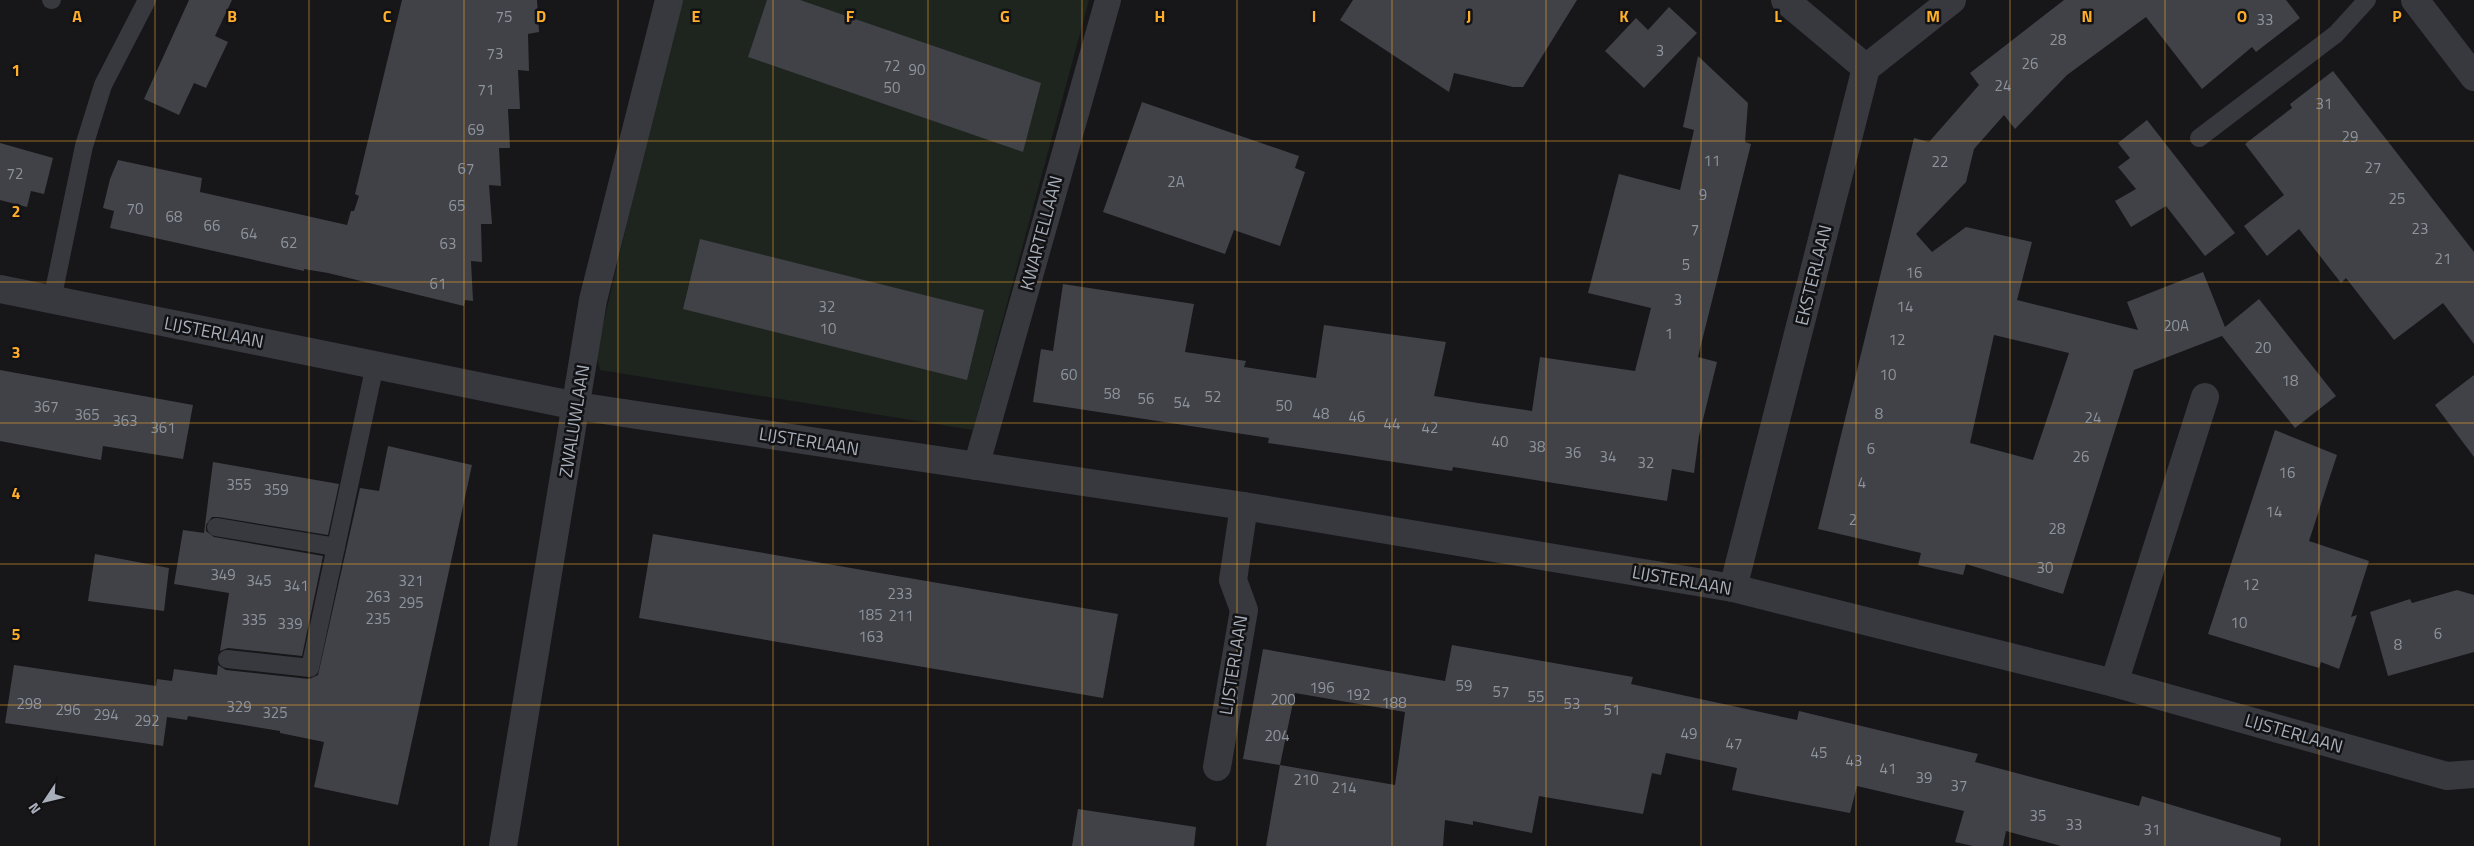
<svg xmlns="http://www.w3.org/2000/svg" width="2474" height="846" font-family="'Titillium Web',sans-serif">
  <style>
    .green { fill: #1d251e }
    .building { fill: #414247; fill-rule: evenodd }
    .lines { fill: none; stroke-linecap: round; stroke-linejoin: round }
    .service { stroke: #38393f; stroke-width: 18 }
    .pedestrian { stroke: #38393f; stroke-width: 26 }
    .minor { stroke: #38393f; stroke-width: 28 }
    .tertiary { stroke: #38393f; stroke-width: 28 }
    .grid { fill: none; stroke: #ffaf2a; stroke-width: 1; stroke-opacity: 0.55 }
    .labels { text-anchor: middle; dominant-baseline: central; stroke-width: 5; stroke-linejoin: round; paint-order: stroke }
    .number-label { font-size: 15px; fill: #8e949d }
    .street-label { font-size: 18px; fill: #a8afba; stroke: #121215 }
    .grid-label { font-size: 16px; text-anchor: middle; font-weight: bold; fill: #ffaf2a; stroke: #121215; stroke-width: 5; stroke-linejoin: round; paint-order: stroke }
  </style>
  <rect width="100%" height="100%" fill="#17171a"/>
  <path class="green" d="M680,0h409l-116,430 -373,-60 -4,-16z"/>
  <g class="building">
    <path d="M189,0h43l-17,36 13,6 -22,46 -12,-5 -15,32 -35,-16z"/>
    <path d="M402,0h135l2,32 -11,2 1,37 -11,-1 2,39h-12l2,39h-11l2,38 -12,-1 3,39h-11l1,38 -11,-1 2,40 -8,-1 -1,6 -136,-33 -24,-4v2l-194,-43 4,-17 -11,-3 7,-29 8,-19 84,18 -2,14 147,33 4,-14h3l5,-15 -4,-2z"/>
    <path d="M767,0h33l241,83 -18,69 -275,-95z"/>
    <path d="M1353,0h224l-54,87h-10l-59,-14 -5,19 -109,-72z"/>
    <path d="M2064,0h222l14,18 -44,34 -4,-5 -50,42 -56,-72 -79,58 -52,54 -11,-14 -30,34 -8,33 -50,52 16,18 34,-25 66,15 -15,58 121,30 -11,-28 76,-30 22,55 34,-28 77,97 -41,32 -73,-92 -88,34 -71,224 -97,-30 -3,11 -45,-10 3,-12 -103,-24 96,-391 15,4 50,-57 -9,-12zM1994,335l75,18 -36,107 -63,-17z"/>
    <path d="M1669,7l28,26 -53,55 -39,-37 31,-33 12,12z"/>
    <path d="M1698,56l50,47 -3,39 6,2 -53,213 19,5 -18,74 -5,37 -22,-4 -5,32 -214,-34 -1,4 -109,-17 -75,-11 1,-5 -236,-36 8,-53 12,2 10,-67 131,20 -9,48 61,9 -2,6 72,11 8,-53 122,17 -12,54 44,7 54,8 8,-54 95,14 16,-63 -63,-15 31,-119 61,16 14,-60 -11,-3z"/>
    <path d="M2333,71l141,181v92l-31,-41 -49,37 -48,-62 -5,5 -42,-54 -32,27 -23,-30 40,-31 -39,-51 47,-36 -2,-4z"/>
    <path d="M1142,102l157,54 -4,12 10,4 -25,74 -46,-16 -9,24 -122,-42z"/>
    <path d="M2147,120l88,113 -30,23 -39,-50 -35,21 -16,-26 21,-12 -18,-22 12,-9 -12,-15z"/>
    <path d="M0,143l53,15 -9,36 -13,-3 -4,16 -27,-7z"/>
    <path d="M700,239l284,71 -17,70 -284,-71z"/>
    <path d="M0,370l193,35 -10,54 -80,-13 -2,14 -101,-19z"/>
    <path d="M2474,375v82l-39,-52z"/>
    <path d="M2275,430l62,25 -28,86 60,20 -18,56 6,-2 -18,54 -18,-7 -2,6 -111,-34z"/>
    <path d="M388,446l84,19 -74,340 -84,-18 10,-45 -44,-9v-2l-92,-15 -1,4 -20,-3 -4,29 -158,-23 9,-58 142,21 1,-7 15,2 2,-12 43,6 1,-10 8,5 83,9 9,-4 42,-187 19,3z"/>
    <path d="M213,462l126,22 -11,51 -110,-18h-6l-6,8v6l8,6 109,19 -21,100 -74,-8 -8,3 9,-58 -55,-9 9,-54 21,3z"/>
    <path d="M653,534l465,80 -15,84 -464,-80z"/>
    <path d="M95,554l74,14 -5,43 -76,-10z"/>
    <path d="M2457,590l17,5v57l-86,24 -18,-64 40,-13 2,4z"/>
    <path d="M1452,645l181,32 -2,7 166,36 2,-9 179,43 -3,8 164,44 3,-10 139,42 -1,8h-219l-55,-15 -3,15h-30l-18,-4 9,-31 -107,-25 -7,27 -78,-15 -40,-8 5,-22 -71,-15 -5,22 -9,-2 -9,41 -104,-18 -7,37 -59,-12v4l-28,-5 -2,26h-177l14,-81 -37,-6 20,-110 182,32zM1295,693l110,19 -10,73 -115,-20z"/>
    <path d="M1078,809l118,18 -2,19h-122z"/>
  </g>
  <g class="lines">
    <g class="service">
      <path d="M51,0h1"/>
      <path d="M2199,138l137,-104 31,-34"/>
      <path d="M52,300l32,-154 19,-61 44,-85"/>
      <path d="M216,527l120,20"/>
      <path d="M227,659l83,9 65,-303"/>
    </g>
    <path class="pedestrian" d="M976,467l132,-467"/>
    <g class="minor">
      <path d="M1785,0l81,68"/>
      <path d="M0,289l577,117 667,100 489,82 381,95 333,93 27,-2"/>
      <path d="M1733,588l133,-520 86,-68"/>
      <path d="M2114,683l91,-286"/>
      <path d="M1217,767l27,-157 -11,-30 11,-74"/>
      <path d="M503,846l90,-546 76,-300"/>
    </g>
    <path class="tertiary" d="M2415,0l59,77"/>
  </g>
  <path class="grid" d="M155,0v846M309,0v846M464,0v846M618,0v846M773,0v846M928,0v846M1082,0v846M1237,0v846M1392,0v846M1546,0v846M1701,0v846M1856,0v846M2010,0v846M2165,0v846M2319,0v846M0,141h2474M0,282h2474M0,423h2474M0,564h2474M0,705h2474"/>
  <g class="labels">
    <g class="number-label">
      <text x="504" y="16">75</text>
      <text x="2265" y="19">33</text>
      <text x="2058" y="39">28</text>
      <text x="1660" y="50">3</text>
      <text x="495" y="53">73</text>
      <text x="2030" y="63">26</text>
      <text x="892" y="65">72</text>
      <text x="917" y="69">90</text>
      <text x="2003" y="85">24</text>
      <text x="892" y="87">50</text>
      <text x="486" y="89">71</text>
      <text x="2324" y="103">31</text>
      <text x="476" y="129">69</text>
      <text x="2350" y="136">29</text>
      <text x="1712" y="160">11</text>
      <text x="1940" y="161">22</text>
      <text x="2373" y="167">27</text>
      <text x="466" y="168">67</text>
      <text x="15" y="173">72</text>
      <text x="1176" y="181">2A</text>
      <text x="1703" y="194">9</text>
      <text x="2397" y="198">25</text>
      <text x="457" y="205">65</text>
      <text x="135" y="208">70</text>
      <text x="174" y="216">68</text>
      <text x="212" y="225">66</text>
      <text x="2420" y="228">23</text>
      <text x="1695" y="229">7</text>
      <text x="249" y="233">64</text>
      <text x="289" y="242">62</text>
      <text x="448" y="243">63</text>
      <text x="2443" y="258">21</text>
      <text x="1686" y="264">5</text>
      <text x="1914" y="272">16</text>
      <text x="438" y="283">61</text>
      <text x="1678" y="299">3</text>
      <text x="827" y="306">32</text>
      <text x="1905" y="306">14</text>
      <text x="2176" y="325">20A</text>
      <text x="828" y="328">10</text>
      <text x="1669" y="333">1</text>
      <text x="1897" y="339">12</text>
      <text x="2263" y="347">20</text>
      <text x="1069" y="374">60</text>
      <text x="1888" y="374">10</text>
      <text x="2290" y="380">18</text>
      <text x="1112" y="393">58</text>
      <text x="1213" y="396">52</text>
      <text x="1146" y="398">56</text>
      <text x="1182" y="402">54</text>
      <text x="1284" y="405">50</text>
      <text x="46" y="406">367</text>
      <text x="1321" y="413">48</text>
      <text x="1879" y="413">8</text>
      <text x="87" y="414">365</text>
      <text x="1357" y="416">46</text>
      <text x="2093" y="417">24</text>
      <text x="125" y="420">363</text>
      <text x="1392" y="423">44</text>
      <text x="163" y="427">361</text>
      <text x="1430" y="427">42</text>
      <text x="1500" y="441">40</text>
      <text x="1537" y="446">38</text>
      <text x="1871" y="448">6</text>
      <text x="1573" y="452">36</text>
      <text x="1608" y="456">34</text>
      <text x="2081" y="456">26</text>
      <text x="1646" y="462">32</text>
      <text x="2287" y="472">16</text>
      <text x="1862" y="482">4</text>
      <text x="239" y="484">355</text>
      <text x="276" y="489">359</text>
      <text x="2274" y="511">14</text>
      <text x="1853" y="519">2</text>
      <text x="2057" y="528">28</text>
      <text x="2045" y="567">30</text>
      <text x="223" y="574">349</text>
      <text x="259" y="580">345</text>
      <text x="411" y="580">321</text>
      <text x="2251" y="584">12</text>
      <text x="296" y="585">341</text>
      <text x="900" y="593">233</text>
      <text x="378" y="596">263</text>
      <text x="411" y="602">295</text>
      <text x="870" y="614">185</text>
      <text x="901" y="615">211</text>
      <text x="378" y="618">235</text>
      <text x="254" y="619">335</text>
      <text x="2239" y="622">10</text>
      <text x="290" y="623">339</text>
      <text x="2438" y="633">6</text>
      <text x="871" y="636">163</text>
      <text x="2398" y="644">8</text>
      <text x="1464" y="685">59</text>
      <text x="1322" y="687">196</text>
      <text x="1501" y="691">57</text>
      <text x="1358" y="694">192</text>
      <text x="1536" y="696">55</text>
      <text x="1283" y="699">200</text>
      <text x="1394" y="702">188</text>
      <text x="29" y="703">298</text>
      <text x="1572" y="703">53</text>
      <text x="239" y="706">329</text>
      <text x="68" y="709">296</text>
      <text x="1612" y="709">51</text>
      <text x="275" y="712">325</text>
      <text x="106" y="714">294</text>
      <text x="147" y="720">292</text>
      <text x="1689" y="733">49</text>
      <text x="1277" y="735">204</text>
      <text x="1734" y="743">47</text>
      <text x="1819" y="752">45</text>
      <text x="1854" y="760">43</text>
      <text x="1888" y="768">41</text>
      <text x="1924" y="777">39</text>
      <text x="1306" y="779">210</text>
      <text x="1959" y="785">37</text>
      <text x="1344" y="787">214</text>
      <text x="2038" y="815">35</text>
      <text x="2074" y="824">33</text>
      <text x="2152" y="829">31</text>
    </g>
    <g class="street-label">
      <text transform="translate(1041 233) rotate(-75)">KWARTELLAAN</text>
      <text transform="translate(1813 275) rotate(-76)">EKSTERLAAN</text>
      <text transform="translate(214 332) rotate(11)">LIJSTERLAAN</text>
      <text transform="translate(574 421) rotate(-81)">ZWALUWLAAN</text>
      <text transform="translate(809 441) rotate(9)">LIJSTERLAAN</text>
      <text transform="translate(1682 580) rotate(10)">LIJSTERLAAN</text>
      <text transform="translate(1233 665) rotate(-81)">LIJSTERLAAN</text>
      <text transform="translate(2294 733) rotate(16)">LIJSTERLAAN</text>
    </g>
  </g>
  <g class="grid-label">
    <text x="77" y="22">A</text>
    <text x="232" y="22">B</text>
    <text x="387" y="22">C</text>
    <text x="541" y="22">D</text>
    <text x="696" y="22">E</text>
    <text x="850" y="22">F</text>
    <text x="1005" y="22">G</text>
    <text x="1160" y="22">H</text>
    <text x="1314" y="22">I</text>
    <text x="1469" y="22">J</text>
    <text x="1624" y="22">K</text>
    <text x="1778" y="22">L</text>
    <text x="1933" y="22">M</text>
    <text x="2087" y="22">N</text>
    <text x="2242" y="22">O</text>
    <text x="2397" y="22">P</text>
    <text x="16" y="76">1</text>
    <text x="16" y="217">2</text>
    <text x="16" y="358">3</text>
    <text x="16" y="499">4</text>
    <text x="16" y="640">5</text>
  </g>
  <g transform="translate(45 801) rotate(235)" stroke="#121215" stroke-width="4" paint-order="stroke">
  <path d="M0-4L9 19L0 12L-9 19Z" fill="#a8afba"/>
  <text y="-8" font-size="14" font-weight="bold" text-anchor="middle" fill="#a8afba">N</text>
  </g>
</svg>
